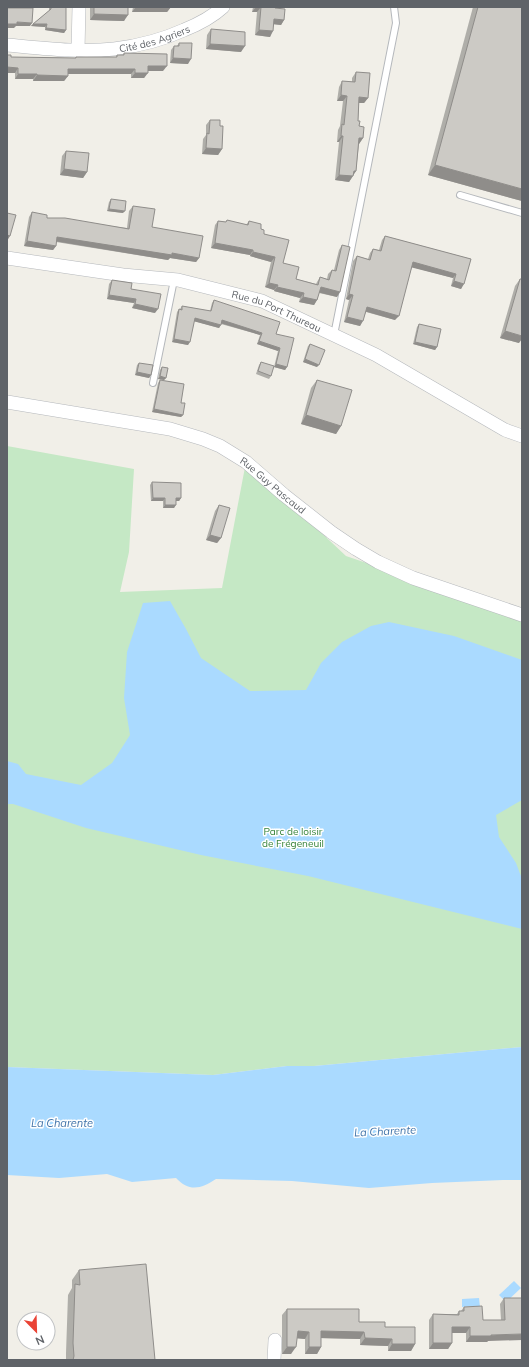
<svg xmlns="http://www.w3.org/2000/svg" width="529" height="1367" font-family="Mulish,sans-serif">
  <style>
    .green { fill: #c5e8c5 }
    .water { fill: #aadaff }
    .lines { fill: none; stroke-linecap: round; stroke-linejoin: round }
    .service-casing { stroke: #b5b8bc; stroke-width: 8 }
    .minor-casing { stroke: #b5b8bc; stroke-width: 14 }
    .service { stroke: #fff; stroke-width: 6 }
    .minor { stroke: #fff; stroke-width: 13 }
    .wall { fill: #afaea9 }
    .shaded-wall { fill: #8f8d8a }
    .building { fill: #cccac5; stroke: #8f8d8a }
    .labels { text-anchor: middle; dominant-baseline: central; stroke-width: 3; stroke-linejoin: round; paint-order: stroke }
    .street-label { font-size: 10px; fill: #5f6368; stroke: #fff }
    .park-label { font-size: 10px; fill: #348238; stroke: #fff }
    .water-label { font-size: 11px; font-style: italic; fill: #4174aa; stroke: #fff }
  </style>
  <rect width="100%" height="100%" fill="#f1efe8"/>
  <path class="green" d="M7,446l127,23 -5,83 -9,40 102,-4 24,-126 100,94 176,60v431l-208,19h-27l-74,9 -206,-8z"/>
  <g class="water">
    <path d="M170,601l16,28 15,29 49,33 56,-1 15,-27 21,-21 29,-16 18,-4 65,14 68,24v140l-26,15 3,22 17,26 6,16v50l-214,-53 -107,-21 -115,-27 -73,-24h-6v-43l11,3 8,10 55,11 31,-22 18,-28 -6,-37 3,-46 16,-49z"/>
    <path d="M522,1047v133h-19l-71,3 -63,5 -77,-7 -76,-2c-15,10 -27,13 -40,-1l-44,4 -25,-8 -48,4 -52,-3v-108l206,8 74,-9h27z"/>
    <path d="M514,1281l7,7 -15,14 -7,-7z"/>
    <path d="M479,1298l1,9 -4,1v-2l-14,1v-8z"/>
  </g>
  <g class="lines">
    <defs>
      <g id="service">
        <path d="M460,195l62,18"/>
        <path d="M334,335l27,-135 35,-177 -2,-16"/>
        <path d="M153,383l21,-103"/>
      </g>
      <g id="minor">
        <path id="s1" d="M7,45c34,3 73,8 107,4 24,-3 48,-9 70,-19 15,-6 27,-12 39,-23"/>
        <path d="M78,50l1,-43"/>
        <path id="s2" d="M7,258l116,17 55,5 84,21 114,54 129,75 17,6"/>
        <path id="s3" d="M7,402l163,27 33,10 17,7 26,16 38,33 47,37 25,17 22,13 35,16 109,37"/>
        <path d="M274,1360l1,-20"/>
      </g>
    </defs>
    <use href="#service" class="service-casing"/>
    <use href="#minor" class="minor-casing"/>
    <use href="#service" class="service"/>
    <use href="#minor" class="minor"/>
  </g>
  <g class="wall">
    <path d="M49,7h17v23l-2,3 -19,-3v-3l-14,-1 2,-2 16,-13z"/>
    <path d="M91,7h37l-4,14 -34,-1v-12z"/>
    <path d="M133,7h38l-4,5h-35z"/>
    <path d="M253,7h22v1l9,12 -3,5 -7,-1 -4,13 -15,-2 2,-23h-5z"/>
    <path d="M473,7h49v194l-94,-26z"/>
    <path d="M211,29l30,23 -35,-3 1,-14z"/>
    <path d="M179,43l9,21 -18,-1 1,-13 3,-4h3z"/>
    <path d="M124,53l39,18h-15l-4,7h-13v-4h-63v2l-4,5h-31v-2h-18v-6h-8v-18l4,2 64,1 1,-1h40l1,-2h6z"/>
    <path d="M356,72l12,26 -4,5h-5l-1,18 5,17 -4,6 -3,27 -3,4v1l-4,6 -14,-2 4,-38h-2l1,-12 2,-4 3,-25h-6l2,-14 3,-6 10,1v-4z"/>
    <path d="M210,120l10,6 2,23 -4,6 -16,-1 1,-15 3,-4v-10z"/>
    <path d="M66,151l21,21 -4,6 -23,-3 2,-19z"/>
    <path d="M111,199l12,14 -16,-2 2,-9z"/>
    <path d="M133,206l19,21 47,31 -3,4 -26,-4 -2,2 -112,-18v4l-3,4 -29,-4 5,-29 3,-5 15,6 80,10 2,-17z"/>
    <path d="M227,220l19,5 3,-4 12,8 22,34 13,16 20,5 1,-2 3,-5 7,2 1,-5 4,-4h2l5,-20 3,-5 -5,52 -18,-4 -2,7 -3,5 -15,-3 1,-4 -26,-7v-1l-9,-3 6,-25 -21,-6v-1l-39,-7 4,-23 3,-4 8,1z"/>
    <path d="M385,236l86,23 -10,30 -10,-3 2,-8 -41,-11 -17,53 -29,-8 -6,14 -16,-4 5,-22 -3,-1 7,-38 4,-5 11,3 2,-6 3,-4 6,1 3,-10z"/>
    <path d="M520,279l-1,64 -19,-5 15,-52z"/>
    <path d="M112,280l19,9 24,24 -23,-5 2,-5 -27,-4 2,-15z"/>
    <path d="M214,300l62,34 11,33 -2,3 -11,-3 4,-16 -21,-7 3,-9 -39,-11 -2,4 -25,-7 -6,24 -16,-3 5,-30 2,-3h1l2,-3 28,5 2,-8z"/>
    <path d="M419,324l18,23 -2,3 -22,-6 4,-17z"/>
    <path d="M310,344l7,23 -14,-5 5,-16z"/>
    <path d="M261,362l10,14 -2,3 -13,-5 3,-9z"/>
    <path d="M139,363l12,12 -2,3 -14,-3 2,-10z"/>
    <path d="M162,367l4,11 -2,2 -6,-1 2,-9z"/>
    <path d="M160,380l21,23 2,12 -2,2 -29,-5 6,-29z"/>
    <path d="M317,380l24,46 -5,8 -35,-10 10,-36z"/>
    <path d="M152,482l29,16 -2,3h-3l-2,7h-11v-7h-12l-1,-16z"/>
    <path d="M219,505l2,33 -4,5 -11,-3 9,-29z"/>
    <path d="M79,1270l76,90h-89v-7l2,-58 4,-7v-8z"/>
    <path d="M504,1298h18l-35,44h-21v-9h-14v10l-4,6h-19v-29l4,-6h24l2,-3h2l3,-4 19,13h18l-1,-16z"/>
    <path d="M287,1309l98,18 30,17 -4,7h-23v-5l-28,-1v-6l-39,-1v9l-4,7h-12v-15l-8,-1 -6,16h-9v-39z"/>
  </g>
  <g class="shaded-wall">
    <path d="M136,7h35l-4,5h-35z"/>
    <path d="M256,7h5l-4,5h-5z"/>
    <path d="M94,14l34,1 -4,6 -34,-1z"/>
    <path d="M274,19l10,1 -3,5 -10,-1z"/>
    <path d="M17,22l15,1 -2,3h-14l-2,2h-7v-4z"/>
    <path d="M33,24h14l-2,3 -14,-1z"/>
    <path d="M46,28l20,2 -2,3 -19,-3z"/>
    <path d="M259,30l14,1 -3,6 -15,-2z"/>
    <path d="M210,44l35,2 -4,6 -35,-3z"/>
    <path d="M173,58l18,1 -3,5 -18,-1z"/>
    <path d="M148,66h19l-4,5h-19z"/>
    <path d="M7,67l11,1 -3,5h-8z"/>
    <path d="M68,69h67l-4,5h-67z"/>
    <path d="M135,73h13l-4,5h-13z"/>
    <path d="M18,74h19l-4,5h-18z"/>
    <path d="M37,75l31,1 -4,5h-31z"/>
    <path d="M341,95l6,1 -4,5h-6z"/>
    <path d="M359,97l9,1 -4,5h-8z"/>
    <path d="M341,136h2l-4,6h-2z"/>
    <path d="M359,138h4l-4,6 -4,-1z"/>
    <path d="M206,148l16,1 -4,6 -16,-1z"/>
    <path d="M435,165l87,24v12l-94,-26z"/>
    <path d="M64,169l23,3 -4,6 -23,-3z"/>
    <path d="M354,171h2l-7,11 -14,-2 4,-5z"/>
    <path d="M109,209l16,2 -2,2 -16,-2z"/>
    <path d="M7,235l3,1 -3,5z"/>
    <path d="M57,237l115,16 27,5 -3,4 -26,-4 -2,2 -114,-19z"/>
    <path d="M27,241l29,5 -3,4 -29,-4z"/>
    <path d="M215,243l38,7 -3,5 -39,-7z"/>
    <path d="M253,252l22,5 -4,5 -21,-6z"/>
    <path d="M413,262l43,12 -3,4 -43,-11z"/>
    <path d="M454,281l10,3 -3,5 -10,-3z"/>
    <path d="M269,283l9,2 -4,5 -9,-3z"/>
    <path d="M277,287l27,6 -4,5 -26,-7z"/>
    <path d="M321,287l19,5 -3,5 -20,-5z"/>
    <path d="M349,294l4,1 -4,5 -3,-1z"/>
    <path d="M109,295l27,4 -2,4 -27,-4z"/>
    <path d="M303,297l14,3 -3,5 -15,-3z"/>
    <path d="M135,304l23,5 -3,4 -23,-5z"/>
    <path d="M367,307l32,9 -4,4 -31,-9z"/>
    <path d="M347,317l16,4 -3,5 -16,-4z"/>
    <path d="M195,318l26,7 -2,3 -26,-7z"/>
    <path d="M222,320l40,13 -2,2 -40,-12z"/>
    <path d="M505,331l17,5v3l-3,4 -19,-5z"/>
    <path d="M174,339l16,3 -2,3 -16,-3z"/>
    <path d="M259,341l21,7 -2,3 -21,-7z"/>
    <path d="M415,342l22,5 -2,3 -22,-6z"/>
    <path d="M305,359l14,6 -2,2 -14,-5z"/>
    <path d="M276,364l11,3 -2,3 -11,-3z"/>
    <path d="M137,372l14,3 -2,3 -14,-3z"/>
    <path d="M160,376l6,2 -2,2 -6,-1z"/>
    <path d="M154,409l29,6 -2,2 -29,-5z"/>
    <path d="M306,415l35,11 -5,8 -35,-10z"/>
    <path d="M153,498h12l-2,3h-12z"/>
    <path d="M176,498h5l-2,3h-5z"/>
    <path d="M165,505h11l-2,3h-11z"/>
    <path d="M210,535l11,3 -4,5 -11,-3z"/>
    <path d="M452,1327h18l-4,6h-18z"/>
    <path d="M298,1331l11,1 -4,7 -12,-1z"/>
    <path d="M321,1331l43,1 -4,7 -43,-1z"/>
    <path d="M522,1334v6l-34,1 -1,1h-21l4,-6z"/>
    <path d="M365,1338l27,1 -4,7 -28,-1z"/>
    <path d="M433,1343h19l-4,6h-19z"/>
    <path d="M392,1344h23l-4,7h-23z"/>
    <path d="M287,1347h9l-5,7h-9z"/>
    <path d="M309,1347h12l-4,7h-12z"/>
  </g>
  <g class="building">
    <path d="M51,7h15v23l-20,-2 1,-4h-14l18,-15z"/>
    <path d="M94,7h34v8l-34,-1z"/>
    <path d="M258,7h17v1l10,1 -1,11 -10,-1 -1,12 -14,-1 2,-23z"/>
    <path d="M478,7h44v182l-87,-24z"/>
    <path d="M7,8h26l-1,15 -15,-1v2h-10z"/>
    <path d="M211,29l34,3v14l-35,-2z"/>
    <path d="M179,43h13l-1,16 -18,-1 1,-12h5z"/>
    <path d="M124,53l43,1v12h-19v7h-13v-4h-67v7l-31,-1v-1h-19v-6l-11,-1v-12h4v2l65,1v-1h41v-2h7z"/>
    <path d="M356,72l14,1 -2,25 -9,-1 -1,24h2l-1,5 5,1 -1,11h-4l-3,33h-2l-1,5 -14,-1 4,-39h-2l1,-12 2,1 3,-29 -6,-1 1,-14 13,1z"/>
    <path d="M210,120h10v6h3l-1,23 -16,-1 1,-15 2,1z"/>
    <path d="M66,151l23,2 -2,19 -23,-3z"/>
    <path d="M111,199l15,2 -1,10 -16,-2z"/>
    <path d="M133,206l22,3 -3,18 51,9 -4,22 -27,-5v2l-115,-18 -1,9 -29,-5 5,-29 15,3v3h18l64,11z"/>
    <path d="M7,213l9,2 -6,21 -3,-1z"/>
    <path d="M227,220l21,5 1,-4 12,3v5l3,1v4l25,6 -6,23 16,4 -3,12 22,6 2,-8 9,3 3,-10 4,1 6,-26 8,2 -10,45 -19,-5 -4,13 -14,-3 1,-4 -27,-6 1,-2 -9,-2 6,-26 -22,-5v-2l-38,-7 3,-22 8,1z"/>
    <path d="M385,236l86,23 -7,25 -10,-3 2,-7 -43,-12 -14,54 -32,-9 -4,14 -16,-4 6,-22 -4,-1 8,-38 13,4 3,-11 8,2z"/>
    <path d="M520,279h2v57l-17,-5z"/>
    <path d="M112,280l20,3 -1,6 30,5 -3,15 -23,-5 1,-5 -27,-4z"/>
    <path d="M214,300l66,22 -4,12 18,4 -7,29 -11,-3 4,-16 -21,-7 3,-8 -40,-13 -1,5 -26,-7 -5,24 -16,-3 5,-30 3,1v-4l29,5z"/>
    <path d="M419,324l22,5 -4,18 -22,-5z"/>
    <path d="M310,344l15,6 -6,15 -14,-6z"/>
    <path d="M261,362l13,4 -3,10 -13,-5z"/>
    <path d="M139,363l14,2 -2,10 -14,-3z"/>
    <path d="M162,367l6,1 -2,10 -6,-2z"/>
    <path d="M160,380l24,4 -3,19h4l-2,12 -29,-6z"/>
    <path d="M317,380l35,10 -11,36 -35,-11z"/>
    <path d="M152,482l29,1v15h-5v7h-11v-7h-12z"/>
    <path d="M219,505l11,3 -9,30 -11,-3z"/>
    <path d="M146,1264l9,96h-82l1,-4 -1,-13 2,-59 5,1 -1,-15z"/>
    <path d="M504,1298h18v36l-31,1v1h-21v-9h-18v16h-19v-29l26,1v-4h5v-4l18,-1 1,14h22z"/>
    <path d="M287,1309h72v13h26v5h30v17h-23v-5l-27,-1 -1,-6 -43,-1v16h-12v-15l-11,-1 -2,16h-9z"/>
  </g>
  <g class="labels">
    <g class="street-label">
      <text stroke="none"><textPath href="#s1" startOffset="149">Cité des Agriers</textPath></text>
      <text stroke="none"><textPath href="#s2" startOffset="276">Rue du Port Thureau</textPath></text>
      <text stroke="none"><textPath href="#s3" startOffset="284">Rue Guy Pascaud</textPath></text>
    </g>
    <g class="park-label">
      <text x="293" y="831">Parc de loisir<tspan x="293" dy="12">de Frégeneuil</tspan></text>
    </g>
    <g class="water-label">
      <text x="62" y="1123">La Charente</text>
      <text transform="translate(385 1131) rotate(-3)">La Charente</text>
    </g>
  </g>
  <rect width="529" height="1367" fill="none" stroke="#5f6368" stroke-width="16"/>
  <g transform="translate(36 1331) rotate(157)"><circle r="19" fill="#ffffff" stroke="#bfc1c3"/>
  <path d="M0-3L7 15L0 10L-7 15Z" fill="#ea4335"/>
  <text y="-6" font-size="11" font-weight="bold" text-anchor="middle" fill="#5f6368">N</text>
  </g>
</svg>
